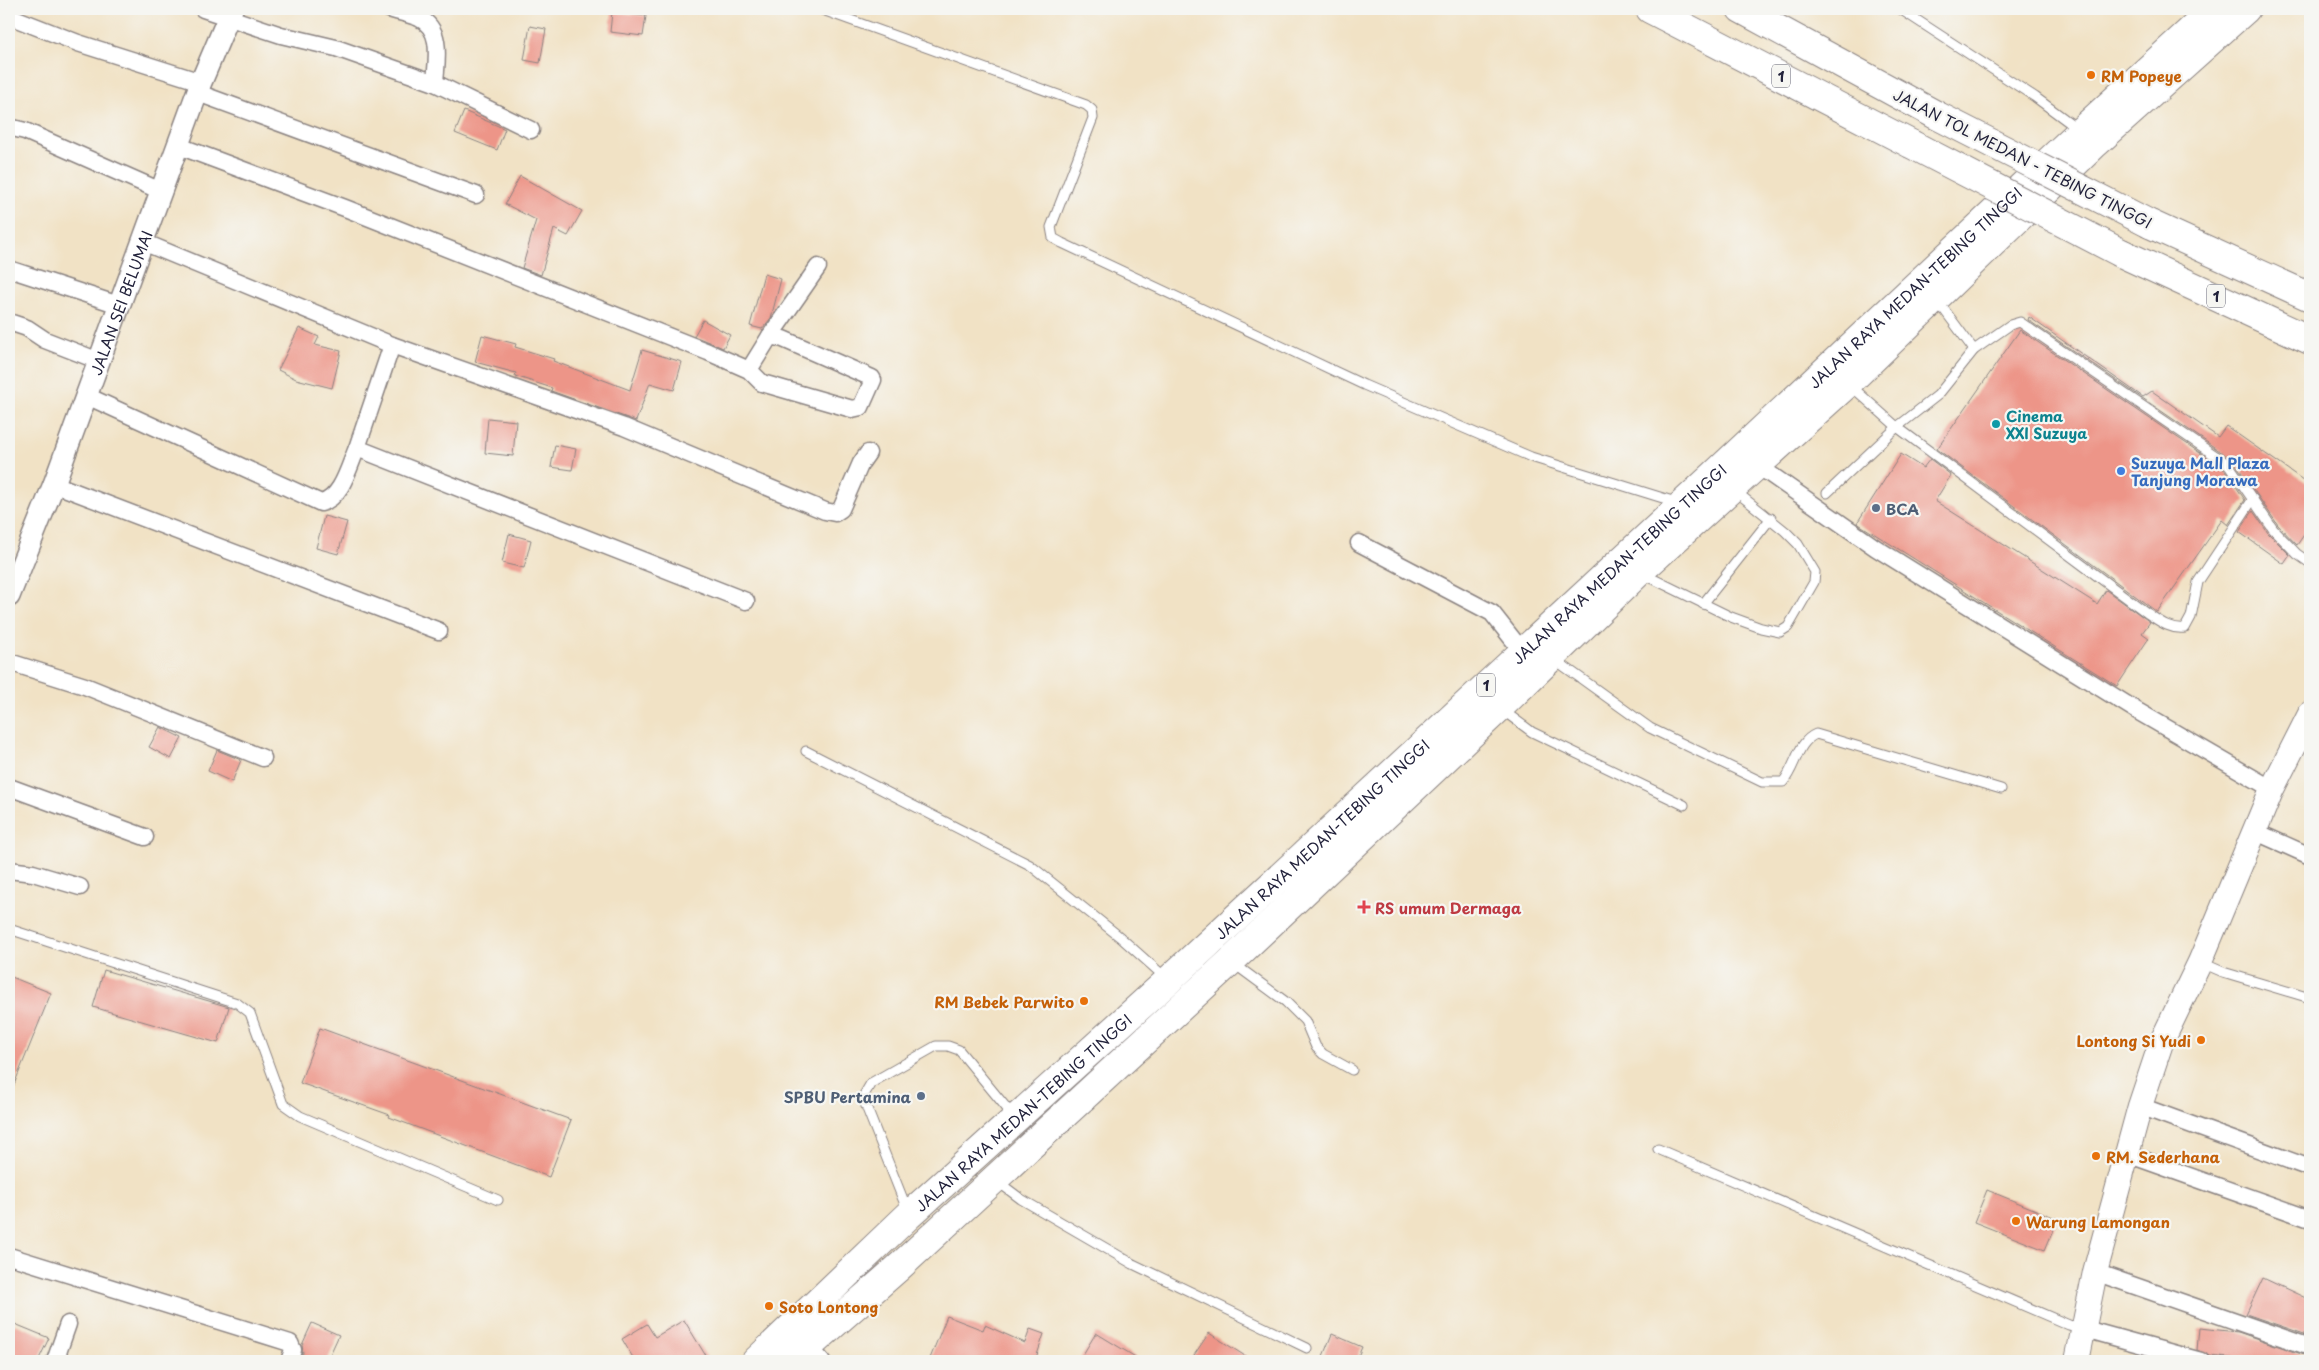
<svg xmlns="http://www.w3.org/2000/svg" width="2319" height="1370" font-family="'Playpen Sans',sans-serif">
  <style>
    .building { fill: #ed9588 }
    .lines { fill: none; stroke-linecap: round; stroke-linejoin: round }
    .service-casing { stroke: #8a8280; stroke-width: 11 }
    .minor-casing { stroke: #8a8280; stroke-width: 19 }
    .tertiary-casing { stroke: #8a8280; stroke-width: 24 }
    .secondary-casing { stroke: #8a8280; stroke-width: 26 }
    .trunk-casing { stroke: #8a8280; stroke-width: 30 }
    .motorway-casing { stroke: #8a8280; stroke-width: 30 }
    .service { stroke: #fff; stroke-width: 9 }
    .minor { stroke: #fff; stroke-width: 16 }
    .tertiary { stroke: #fff; stroke-width: 21 }
    .secondary { stroke: #fff; stroke-width: 24 }
    .trunk { stroke: #fff; stroke-width: 28 }
    .motorway { stroke: #fff; stroke-width: 28 }
    .motorway-bridge-casing { stroke: #8a8280; stroke-width: 30; stroke-linecap: butt }
    .motorway-bridge { stroke: #fff; stroke-width: 28 }
    .food-dot { fill: #e8710a; stroke: #f6f6f2; stroke-width: 2 }
    .culture-dot { fill: #0f9aa8; stroke: #f6f6f2; stroke-width: 2 }
    .shop-dot { fill: #3f7fe0; stroke: #f6f6f2; stroke-width: 2 }
    .service-dot { fill: #5c6f8a; stroke: #f6f6f2; stroke-width: 2 }
    .health-dot { fill: #e0444e; stroke: #f6f6f2; stroke-width: 2 }
    .labels { text-anchor: middle; dominant-baseline: central; stroke-width: 4.5; stroke-linejoin: round; paint-order: stroke }
    .shield { fill: #f6f6f2; stroke: #626272; stroke-width: 1 }
    .shield-label { font-size: 14px; font-weight: bold; fill: #22223b }
    .food-label { font-size: 15px; font-weight: bold; fill: #c56008; stroke: #f6f6f2; text-anchor: start }
    .street-label { font-size: 15px; fill: #22223b; stroke: #f6f6f2 }
    .culture-label { font-size: 15px; font-weight: bold; fill: #0d838f; stroke: #f6f6f2; text-anchor: start }
    .shop-label { font-size: 15px; font-weight: bold; fill: #366cbe; stroke: #f6f6f2; text-anchor: start }
    .service-label { font-size: 15px; font-weight: bold; fill: #4e5e75; stroke: #f6f6f2; text-anchor: start }
    .health-label { font-size: 15px; font-weight: bold; fill: #be3a42; stroke: #f6f6f2; text-anchor: start }
  </style>
  <rect width="100%" height="100%" fill="#f6f6f2"/>
  <filter id="ink" filterUnits="userSpaceOnUse"><feTurbulence type="fractalNoise" baseFrequency=".02" numOctaves="2"/><feDisplacementMap in="SourceGraphic" scale="10" xChannelSelector="R" yChannelSelector="G"/><feConvolveMatrix kernelMatrix="1 2 1 2 8 2 1 2 1" color-interpolation-filters="sRGB"/></filter>
  <filter id="wash" filterUnits="userSpaceOnUse"><feTurbulence type="fractalNoise" baseFrequency=".0096" numOctaves="4" result="noise"/><feDisplacementMap in="SourceGraphic" scale="20" xChannelSelector="R" yChannelSelector="G"/><feGaussianBlur stdDeviation="1.12" result="paint"/><feColorMatrix in="noise" values="0 0 0 0 0 0 0 0 0 0 0 0 0 0 0 0 0 1.4 0 .05"/><feComposite in="paint" operator="in"/></filter>
  <g filter="url(#wash)">
    <rect width="100%" height="100%" fill="#f1e2c5"/>
    <g id="blocks">
      <g class="building">
        <path d="M612,12l34,4 -3,20 -33,-4z"/>
        <path d="M530,26l16,3 -6,34 -16,-3z"/>
        <path d="M464,111l41,18 -8,21 -42,-17z"/>
        <path d="M520,176l62,35 -14,25 -14,-7 -13,46 -19,-7 14,-48 -31,-16z"/>
        <path d="M764,274l17,5 -10,39 -9,11 -12,-3z"/>
        <path d="M2029,317l114,80 9,-6 66,46 8,-11 84,59v41l-13,19 -19,-20 -45,-65 -205,-140z"/>
        <path d="M703,320l27,15 -7,13 -29,-12z"/>
        <path d="M299,328l20,9 -4,8 26,6 -9,37 -36,-9 -18,-9z"/>
        <path d="M2020,330l205,140 20,30 -17,25 -6,-5 -65,92 -220,-163z"/>
        <path d="M482,335l34,9 -1,3 39,12 -1,2 77,29 12,-40 40,12 -8,28 -24,-7 -14,38 -85,-30 1,-3 -37,-12 1,-3 -41,-11z"/>
        <path d="M488,418l28,3 -3,35 -28,-3z"/>
        <path d="M555,445l21,4 -4,21 -21,-3z"/>
        <path d="M1901,454l22,14 7,-9 21,16 -16,26 162,103 9,-14 44,32 -8,11 7,5 -32,48 -260,-163z"/>
        <path d="M2253,511l15,22 22,22 -6,9 -45,-32z"/>
        <path d="M324,516l23,6 -9,32 -22,-6z"/>
        <path d="M509,534l22,6 -7,28 -22,-5z"/>
        <path d="M160,727l22,11 -11,21 -22,-12z"/>
        <path d="M217,750l24,10 -9,22 -24,-11z"/>
        <path d="M104,970l125,37 -11,36 -125,-36z"/>
        <path d="M9,976l42,17 -42,104z"/>
        <path d="M320,1028l251,92 -22,57 -160,-60 1,-2 -90,-32z"/>
        <path d="M1987,1190l71,29 -13,31 -71,-28z"/>
        <path d="M2263,1278l47,22v36l-64,-22z"/>
        <path d="M947,1316l36,14 2,-5 40,18 5,-14 14,5 -9,27h-106z"/>
        <path d="M684,1320l25,41h-74l-13,-22 25,-15 8,13z"/>
        <path d="M312,1323l27,12 -12,26h-27l3,-8 -1,-8z"/>
        <path d="M15,1324l34,14 -11,23h-29v-24z"/>
        <path d="M2199,1328l39,4 72,25v4h-72l1,-2 -30,-3 -12,-6z"/>
        <path d="M1096,1333l46,28h-63z"/>
        <path d="M1209,1333l44,28h-63z"/>
        <path d="M1332,1334l30,13 -6,14h-35z"/>
      </g>
    </g>
  </g>
  <g filter="url(#ink)">
    <use href="#blocks" fill-opacity="0" stroke="#8a8280" stroke-width="1"/>
    <g class="lines">
      <defs>
        <g id="service">
          <path d="M820,9l266,96 6,5 1,8 -42,109 2,11 9,5 302,142 167,72 148,46"/>
          <path d="M1900,9l135,88 43,32"/>
          <path d="M1937,300l37,50"/>
          <path d="M1850,385l47,42 250,186c12,8 23,17 38,15l6,-11 7,-35 55,-83"/>
          <path d="M1827,493l70,-66 41,-32 36,-45 36,-25 10,-3 209,143 44,64 24,25 13,9"/>
          <path d="M1641,573l90,44 30,11 19,4 8,-5 26,-45 1,-10 -17,-28 -13,-13 -51,-41"/>
          <path d="M1703,604l68,-86"/>
          <path d="M1554,659l96,69 112,54h21c13,-15 14,-40 33,-48l185,55"/>
          <path d="M1501,709l31,23 152,73"/>
          <path d="M806,751l224,114 90,72 47,42"/>
          <path d="M9,929l228,74 13,10 33,91 17,12 198,84"/>
          <path d="M2200,962l23,10 87,26"/>
          <path d="M1233,963l53,39 19,19 11,26 7,7 29,16"/>
          <path d="M1658,1149l411,176 13,4"/>
          <path d="M997,1181l24,18 112,65 174,84"/>
          <path d="M908,1212l-44,-111v-6l7,-12 65,-37h12l11,4 55,67"/>
        </g>
        <g id="minor">
          <path d="M203,9l78,26 55,13 99,35 96,47"/>
          <path d="M389,9c9,3 21,5 30,9 25,12 17,44 16,65"/>
          <path d="M9,16l69,27 123,39"/>
          <path d="M198,93l278,102"/>
          <path d="M9,127l16,4 138,61"/>
          <path d="M179,146l166,62 363,144 41,18 21,-34 13,3 89,39 1,2 -12,27 -9,2 -90,-26 -13,-13"/>
          <path d="M143,242l249,103 232,82 201,84 10,2 6,-4 20,-46 7,-10"/>
          <path d="M9,269l110,36"/>
          <path d="M9,322l18,6 18,12 54,21"/>
          <path d="M770,336l48,-69"/>
          <path d="M392,345l-35,103 389,153"/>
          <path d="M87,396l234,107c21,-5 28,-37 36,-55"/>
          <path d="M1757,465l119,83 263,164 133,77"/>
          <path d="M54,484l385,147"/>
          <path d="M1359,543l133,70 30,38"/>
          <path d="M9,662l76,24 178,72"/>
          <path d="M9,787l136,50"/>
          <path d="M2254,831l56,25"/>
          <path d="M9,870l24,3 47,14"/>
          <path d="M2140,1106l170,62"/>
          <path d="M2127,1154l183,65"/>
          <path d="M9,1256l281,87 3,7 -4,11"/>
          <path d="M2095,1272l215,75"/>
          <path d="M2085,1329l116,32"/>
          <path d="M809,1346l13,15"/>
          <path d="M55,1361l13,-37"/>
        </g>
        <g id="tertiary">
          <path id="s1" d="M9,596l45,-112 147,-402 31,-73"/>
        </g>
        <path id="secondary" d="M2077,1361l18,-89 45,-166 21,-63 39,-81 72,-173 38,-75"/>
        <g id="trunk">
          <path id="s2" d="M756,1361l153,-146 260,-235 546,-506 366,-343 133,-122"/>
          <path d="M792,1361l106,-93 333,-307 269,-254 139,-135 209,-189 247,-239 151,-135"/>
        </g>
        <g id="motorway">
          <path d="M1650,9l261,135"/>
          <path d="M1741,9l195,106"/>
          <path d="M2150,224l160,73"/>
          <path d="M2121,253l189,87"/>
        </g>
      </defs>
      <use href="#service" class="service-casing"/>
      <use href="#minor" class="minor-casing"/>
      <use href="#tertiary" class="tertiary-casing"/>
      <use href="#secondary" class="secondary-casing"/>
      <use href="#trunk" class="trunk-casing"/>
      <use href="#motorway" class="motorway-casing"/>
      <use href="#service" class="service"/>
      <use href="#minor" class="minor"/>
      <use href="#tertiary" class="tertiary"/>
      <use href="#secondary" class="secondary"/>
      <use href="#trunk" class="trunk"/>
      <use href="#motorway" class="motorway"/>
      <defs>
        <g id="motorway-bridge">
          <path d="M1936,115l214,109"/>
          <path d="M1911,144l210,109"/>
        </g>
      </defs>
      <use href="#motorway-bridge" class="motorway-bridge-casing"/>
      <use href="#motorway-bridge" class="motorway-bridge"/>
    </g>
  </g>
  <g class="food-dot">
    <circle cx="2091" cy="75" r="5"/>
    <circle cx="1084" cy="1001" r="5"/>
    <circle cx="2201" cy="1040" r="5"/>
    <circle cx="2096" cy="1156" r="5"/>
    <circle cx="2016" cy="1221" r="5"/>
    <circle cx="769" cy="1306" r="5"/>
  </g>
  <circle class="culture-dot" cx="1996" cy="424" r="5"/>
  <circle class="shop-dot" cx="2121" cy="471" r="5"/>
  <g class="service-dot">
    <circle cx="1876" cy="508" r="5"/>
    <circle cx="921" cy="1096" r="5"/>
  </g>
  <path class="health-dot" d="M1361.5 899.5h5v5h5v5h-5v5h-5v-5h-5v-5h5z"/>
  <g class="labels">
    <g class="shield">
      <rect x="1772" y="64.5" width="18" height="23" rx="4"/>
      <rect x="2207" y="284.5" width="18" height="23" rx="4"/>
      <rect x="1477" y="673.5" width="18" height="23" rx="4"/>
    </g>
    <g class="shield-label">
      <text x="1781" y="76">1</text>
      <text x="2216" y="296">1</text>
      <text x="1486" y="685">1</text>
    </g>
    <g class="food-label">
      <text x="2101" y="75">RM Popeye</text>
      <text x="1074" y="1001" text-anchor="end">RM Bebek Parwito</text>
      <text x="2191" y="1040" text-anchor="end">Lontong Si Yudi</text>
      <text x="2106" y="1156">RM. Sederhana</text>
      <text x="2026" y="1221">Warung Lamongan</text>
      <text x="779" y="1306">Soto Lontong</text>
    </g>
    <g class="street-label">
      <text transform="translate(2023 158) rotate(27)">JALAN TOL MEDAN - TEBING TINGGI</text>
      <text stroke="none"><textPath href="#s2" startOffset="1580">JALAN RAYA MEDAN-TEBING TINGGI</textPath></text>
      <text stroke="none"><textPath href="#s1" startOffset="314">JALAN SEI BELUMAI</textPath></text>
      <text stroke="none"><textPath href="#s2" startOffset="1175">JALAN RAYA MEDAN-TEBING TINGGI</textPath></text>
      <text stroke="none"><textPath href="#s2" startOffset="770">JALAN RAYA MEDAN-TEBING TINGGI</textPath></text>
      <text stroke="none"><textPath href="#s2" startOffset="365">JALAN RAYA MEDAN-TEBING TINGGI</textPath></text>
    </g>
    <g class="culture-label">
      <text x="2006" y="415">Cinema<tspan x="2006" dy="17">XXI Suzuya</tspan></text>
    </g>
    <g class="shop-label">
      <text x="2131" y="462">Suzuya Mall Plaza<tspan x="2131" dy="17">Tanjung Morawa</tspan></text>
    </g>
    <g class="service-label">
      <text x="1886" y="508">BCA</text>
      <text x="911" y="1096" text-anchor="end">SPBU Pertamina</text>
    </g>
    <g class="health-label">
      <text x="1375" y="907">RS umum Dermaga</text>
    </g>
  </g>
  <rect width="2319" height="1370" fill="none" stroke="#f6f6f2" stroke-width="30"/>
</svg>
